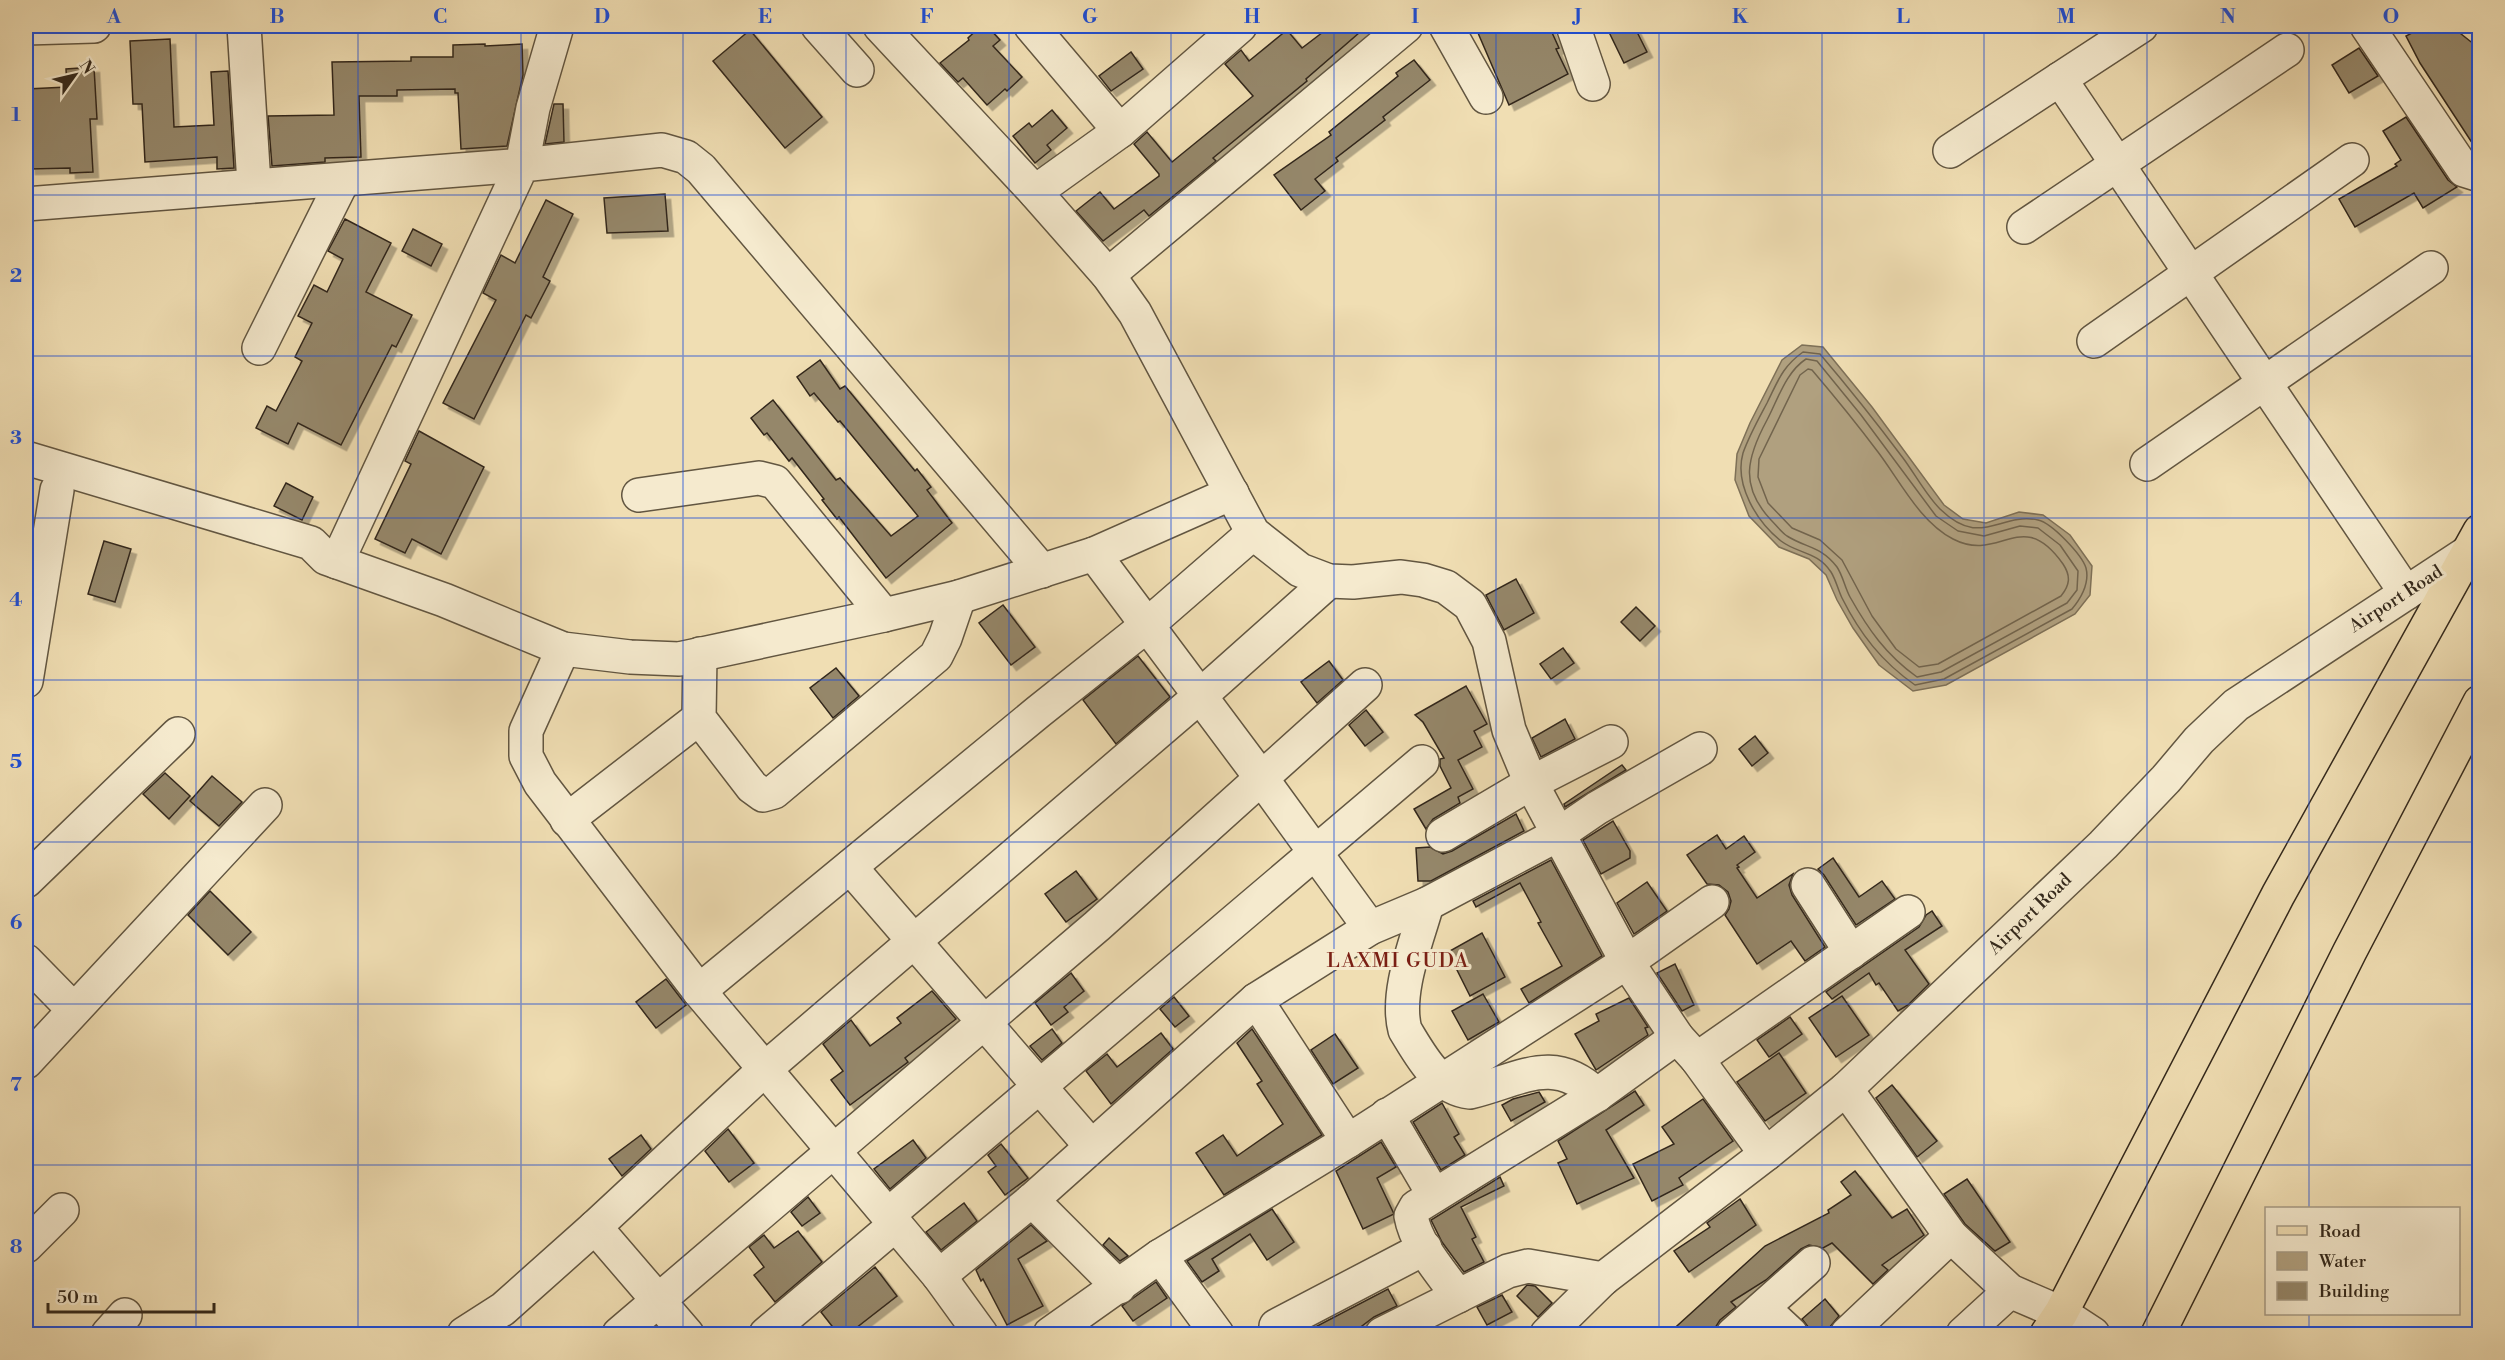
<svg xmlns="http://www.w3.org/2000/svg" width="2505" height="1360" font-family="'Libre Bodoni',serif">
  <style>
    .water { fill: #b0a07f; stroke: #7e7057; stroke-width: 1.5 }
    .lines { fill: none; stroke-linecap: round; stroke-linejoin: round }
    .shore { stroke: #72644d; stroke-width: 1.5 }
    .building { fill: #95876a; stroke: #33281b; stroke-width: 1.5; filter: url(#shadow) }
    .minor-casing { stroke: #625641; stroke-width: 36 }
    .major-casing { stroke: #33281b; stroke-width: 36 }
    .minor { stroke: #f5eace; stroke-width: 33 }
    .major { stroke: #f0deb3; stroke-width: 33 }
    .grid { fill: none; stroke: #1d4ed8; stroke-width: 1.5; stroke-opacity: 0.55 }
    .labels { text-anchor: middle; dominant-baseline: central; stroke-width: 6; stroke-linejoin: round; paint-order: stroke }
    .street-label { font-size: 18px; fill: #33281b; stroke: #f5eace }
    .neighbourhood-label { font-size: 20px; letter-spacing: 1.5px; fill: #7a1f14; stroke: #f5eace }
    .neatline { fill: none; stroke: #1d4ed8; stroke-width: 2 }
    .grid-label { font-size: 20px; text-anchor: middle; font-weight: bold; fill: #1d4ed8 }
  </style>
  <defs>
    <filter id="shadow"><feDropShadow dx="5.5" dy="5.5" stdDeviation="0" flood-color="#0004"/></filter>
  </defs>
  <rect width="100%" height="100%" fill="#f0deb3"/>
  <filter id="stains"><feTurbulence type="fractalNoise" baseFrequency=".00333" numOctaves="4"/><feColorMatrix values="0 0 0 0 .2 0 0 0 0 .09 0 0 0 0 .02 0 0 0 .5 -.17"/></filter>
  <radialGradient id="worn" r=".72"><stop offset=".6" stop-color="#630" stop-opacity="0"/><stop offset="1" stop-color="#630" stop-opacity=".3"/></radialGradient>
  <path class="water" d="M1802,345l21,2 49,60 72,98 19,14 23,4 33,-11 24,3 27,20 22,31 -2,29 -15,19 -129,71 -33,6 -34,-26 -26,-37 -16,-28 -11,-25 -17,-16 -30,-12 -30,-31 -14,-36 2,-26 13,-31 32,-63z"/>
  <g class="lines">
    <g class="shore">
      <path d="M1803,352l17,2c29,34 56,68 83,104 12,16 23,37 37,51 41,40 59,3 98,11 14,3 44,35 48,48 4,16 -5,30 -14,41l-128,70 -29,6c-33,-23 -55,-51 -73,-87 -4,-8 -6,-18 -11,-26 -14,-21 -33,-18 -50,-31 -24,-19 -47,-56 -38,-88 6,-17 15,-33 24,-50 11,-22 15,-36 36,-51z"/>
      <path d="M1806,359l11,2 44,54 75,101 22,15 26,5 36,-10 18,2 22,17 18,26 -1,19 -10,13 -126,69 -24,5c-31,-22 -49,-48 -67,-80 -5,-9 -7,-21 -13,-30 -16,-21 -31,-19 -50,-31 -6,-4 -11,-11 -16,-16 -32,-34 -24,-63 -4,-100 11,-21 19,-48 39,-61z"/>
      <path d="M1808,369l4,1c23,27 45,54 66,82 22,29 42,70 75,87 48,25 68,-34 110,25 8,12 7,21 -2,32l-123,68 -19,3 -23,-18 -24,-33 -30,-56 -22,-20 -28,-12 -24,-25 -10,-26 1,-18 41,-84z"/>
    </g>
  </g>
  <g class="building">
    <path d="M981,26h6l13,14 -7,6 29,31 -15,14 -2,-2 -18,16 -24,-27 -5,4 -18,-19 29,-23 -1,-2z"/>
    <path d="M1331,26h36l-61,53 1,2 -94,77 3,3 -67,55 -5,-6 -41,31 -27,-30 24,-19 14,17 45,-33v-2l-25,-30 13,-12 25,30 81,-66 -28,-32 16,-14 8,11 38,-31 15,18z"/>
    <path d="M1475,26h74l10,22 -3,1 12,25 -59,31z"/>
    <path d="M1606,26h28l13,26 -23,11z"/>
    <path d="M2425,26h26l29,23v106l-60,-92 -14,-27z"/>
    <path d="M750,30l72,87 -37,31 -72,-87z"/>
    <path d="M170,39l4,88 40,-2 -3,-53 17,-1 6,97 -17,1v-12l-72,5 -3,-58h-9l-3,-63z"/>
    <path d="M485,44v2l37,-2 1,31 -16,71 -46,3 -3,-56h-3v-4l-58,1v6h-38l2,61 -36,1v4l-53,4 -4,-50 66,-1 -2,-53 79,-1v-4h42v-12z"/>
    <path d="M2359,48l19,28 -29,17 -17,-28z"/>
    <path d="M1131,52l12,17 -32,22 -12,-15z"/>
    <path d="M1414,60l16,20 -47,37 2,3 -49,38 2,3 -23,18 10,12 -24,19 -27,-35 57,-40 -2,-3 69,-56 -2,-3z"/>
    <path d="M94,67l3,52h-7l3,53 -23,1v-5l-40,1 -3,-80 40,-2 -1,-18z"/>
    <path d="M554,104h9l1,38 -19,2z"/>
    <path d="M1052,110l15,18 -20,17 4,5 -16,13 -22,-27 16,-13 3,4z"/>
    <path d="M2406,117l42,63 9,7 -34,21 -9,-15 -59,34 -16,-28 58,-33 -2,-2 6,-4 -18,-29z"/>
    <path d="M665,194l3,37 -61,2 -3,-35z"/>
    <path d="M546,200l27,14 -30,63 7,4 -19,37 -5,-3 -52,104 -31,-16 53,-103 -13,-7 18,-38 14,8z"/>
    <path d="M345,219l46,24 -25,49 46,23 -16,32 -4,-2 -51,100 -43,-22 -10,21 -32,-16 11,-22 9,5 26,-50 -7,-4 17,-34 -14,-7 16,-31 13,7 16,-33 -15,-8z"/>
    <path d="M413,229l29,15 -11,22 -29,-15z"/>
    <path d="M820,360l20,29 5,-3 70,85 2,-2 14,18 -4,3 25,33 -66,55 -47,-61 -2,2 -15,-19 2,-1 -32,-41 -3,3 -22,-28 -3,2 -13,-17 22,-18 63,80 4,-2 51,58 27,-20 -78,-95 -2,1 -24,-29 -4,3 -13,-19z"/>
    <path d="M419,431l65,36 -43,87 -29,-15 -7,14 -30,-14 36,-75 -6,-3z"/>
    <path d="M286,483l27,14 -11,23 -28,-14z"/>
    <path d="M104,541l27,8 -16,53 -27,-8z"/>
    <path d="M1516,579l18,34 -30,17 -18,-35z"/>
    <path d="M1003,605l32,42 -24,18 -32,-42z"/>
    <path d="M1636,607l19,19 -15,15 -19,-19z"/>
    <path d="M1563,648l11,15 -23,16 -11,-15z"/>
    <path d="M1138,656l32,41 -54,47 -33,-44z"/>
    <path d="M1329,661l14,19 -26,23 -16,-21z"/>
    <path d="M836,668l23,28 -26,22 -23,-30z"/>
    <path d="M1466,686l21,38 -13,7 8,16 -24,13 15,29 -15,8 2,6 -27,16 -7,10 -12,-20 37,-21 -11,-22v-7l4,-1 -21,-36 -8,-7z"/>
    <path d="M1366,710l17,22 -18,14 -16,-21z"/>
    <path d="M1565,719l10,20 -34,18 -9,-19z"/>
    <path d="M1755,736l13,17 -16,13 -13,-17z"/>
    <path d="M1622,765l4,5 -61,37 -1,-3z"/>
    <path d="M165,773l25,23 -21,23 -26,-25z"/>
    <path d="M212,776l30,26 -23,24 -29,-25z"/>
    <path d="M1516,814l8,17 -93,50h-13l-2,-33 14,-1 13,7 9,-3z"/>
    <path d="M1613,821l17,30v7l-29,16 -18,-34z"/>
    <path d="M1717,835l9,14 18,-13 11,16 -18,13 2,2 -2,1 20,30 36,-24 -4,11 3,10 33,52 -20,14 -14,-20 -34,23 -32,-49 4,-6 2,-8 -3,-9 -9,-7 -12,-1 -20,-29z"/>
    <path d="M1833,858l26,39 23,-16 13,18 -39,26 -32,-50 -6,-6z"/>
    <path d="M1551,860l51,96 -73,47 -8,-14 41,-23 -24,-43 3,-1 -21,-39 -44,24 -3,-6z"/>
    <path d="M1076,871l21,28 -31,23 -21,-28z"/>
    <path d="M1647,882l20,29 -33,23 -17,-31z"/>
    <path d="M210,891l41,41 -23,23 -40,-40z"/>
    <path d="M1932,911l10,15 -37,24 24,34 -21,21 -10,6 -19,-28 -3,2 -7,-12 -37,26 -6,-7 93,-65 7,-12z"/>
    <path d="M1482,933l23,44 -35,19 -22,-44z"/>
    <path d="M1675,964l19,41 -12,6 -25,-38z"/>
    <path d="M1071,973l13,18 -20,16 4,5 -17,13 -16,-22z"/>
    <path d="M666,979l20,26 -30,23 -20,-26z"/>
    <path d="M932,991l24,28 -51,39 3,4 -58,43 -19,-25 12,-9 -20,-27 28,-24 19,26 31,-23 -4,-5z"/>
    <path d="M1483,994l16,28 -31,18 -16,-29z"/>
    <path d="M1842,996l27,39 -33,22 -27,-39z"/>
    <path d="M1174,997l15,19 -14,11 -15,-18z"/>
    <path d="M1629,998l19,29 -3,1 3,7 -52,35 -21,-36 24,-13 -3,-7z"/>
    <path d="M1790,1017l12,17 -33,23 -12,-17z"/>
    <path d="M1052,1029l10,14 -20,17 -12,-14z"/>
    <path d="M1252,1029l70,106 -98,60 -28,-42 27,-18 14,21 46,-32 -26,-40 5,-3 -25,-38z"/>
    <path d="M1161,1033l12,16 -62,55 -25,-33 21,-17 10,13z"/>
    <path d="M1335,1034l23,34 -25,16 -22,-34z"/>
    <path d="M1779,1053l27,40 -41,28 -28,-39z"/>
    <path d="M1892,1085l45,56 -20,16 -41,-59z"/>
    <path d="M1635,1091l9,14 -38,25 28,48 -57,26 -19,-41 9,-4 -9,-18z"/>
    <path d="M1539,1092l6,10 -34,19 -9,-16 11,-6z"/>
    <path d="M1703,1099l30,42 -54,37 4,7 -31,16 -19,-37 41,-20 -12,-17z"/>
    <path d="M1442,1103l17,31 -5,3 11,18 -24,15 -28,-48z"/>
    <path d="M728,1129l26,34 -25,19 -24,-31z"/>
    <path d="M641,1135l10,14 -29,27 -13,-17z"/>
    <path d="M913,1140l13,18 -36,31 -16,-20z"/>
    <path d="M1381,1142l15,25 -19,11 17,36 -31,15 -27,-58z"/>
    <path d="M1001,1144l27,34 -23,17 -17,-23 8,-6 -8,-11z"/>
    <path d="M1855,1171l37,47 15,-9 17,26 -42,30 6,5 -15,14 -41,-41 -9,5 -14,-3 -8,4 -35,31 -35,22 5,5 -16,13 -5,8v7h-48l98,-89 64,-33 -1,-3 23,-15 -10,-13z"/>
    <path d="M1500,1177l4,9 -43,21 15,30 -4,2 12,23 -20,10 -22,-30 -11,-22z"/>
    <path d="M1967,1179l43,63 -15,9 -30,-27 -21,-30z"/>
    <path d="M808,1197l12,16 -18,13 -11,-14z"/>
    <path d="M1740,1199l16,26 -67,47 -15,-21 36,-24 -3,-4z"/>
    <path d="M964,1203l13,18 -36,29 -15,-18z"/>
    <path d="M1272,1209l22,33 -27,18 -17,-26 -38,25 7,12 -17,11 -15,-21z"/>
    <path d="M1031,1225l16,16 -29,18 25,47 -36,19 -24,-46 -2,2 -5,-11z"/>
    <path d="M798,1231l24,31 -47,40 -21,-27 10,-8 -15,-20 15,-12 10,13z"/>
    <path d="M1109,1238l19,18 -8,5 -17,-16z"/>
    <path d="M875,1267l22,29 -50,39h-8l-18,-23z"/>
    <path d="M1156,1282l11,16 -34,23 -11,-15z"/>
    <path d="M1527,1285l8,1 17,17 -14,14 -21,-21z"/>
    <path d="M1388,1289l9,17 -23,11 -24,18h-50z"/>
    <path d="M1502,1295l10,17 -25,13 -10,-18z"/>
    <path d="M1825,1299l14,17 -10,12v7h-20v-7l-7,-9z"/>
  </g>
  <g class="lines">
    <defs>
      <g id="minor">
        <path d="M244,26l10,158"/>
        <path d="M818,26l39,44"/>
        <path d="M880,26l155,166 73,83 27,38 118,220 47,37 29,11 24,1 48,-5 22,3 23,7 24,18 19,36 20,89 22,53 96,179 50,75 20,22 69,95"/>
        <path d="M1031,26l89,105"/>
        <path d="M1446,26l40,71"/>
        <path d="M1573,26l20,58"/>
        <path d="M2367,26l97,144 16,5"/>
        <path d="M26,28l68,-2"/>
        <path d="M2060,79l346,514"/>
        <path d="M1950,151l191,-125"/>
        <path d="M1035,192l85,-61 120,-105"/>
        <path d="M26,204c165,-14 331,-25 496,-39l11,-57 24,-82"/>
        <path d="M2024,227l263,-177"/>
        <path d="M1108,275l298,-249"/>
        <path d="M2094,341l258,-181"/>
        <path d="M259,348l84,-168"/>
        <path d="M26,458l285,85 15,15 118,42 119,49 67,8 49,2 205,-44 75,-18 135,-43 138,-61"/>
        <path d="M2147,464l284,-196"/>
        <path d="M639,495l120,-17 16,4 109,133"/>
        <path d="M1094,554l168,225 108,149"/>
        <path d="M337,562l185,-397 140,-15 24,7 15,12 341,402"/>
        <path d="M563,649l-37,82v25l14,27 159,208 240,285 42,58"/>
        <path d="M700,654l-1,64 53,69 11,8 11,-3 162,-136 9,-18 14,-41"/>
        <path d="M26,681l31,-191"/>
        <path d="M567,820l132,-102"/>
        <path d="M1443,835l88,-52 80,-41"/>
        <path d="M850,867l241,279"/>
        <path d="M26,881l152,-147"/>
        <path d="M1808,885l43,67"/>
        <path d="M1427,904c-10,37 -32,88 -22,126 16,26 32,58 65,62 50,-12 83,-39 127,3"/>
        <path d="M26,961l48,49"/>
        <path d="M699,991l339,-279 108,-86 107,-93"/>
        <path d="M1256,1000l92,141"/>
        <path d="M1697,1059l211,-147"/>
        <path d="M26,1062l239,-257"/>
        <path d="M1846,1089l105,147 59,55 51,22 32,21"/>
        <path d="M1387,1115l47,80"/>
        <path d="M1032,1200l87,87"/>
        <path d="M888,1215l534,-453"/>
        <path d="M595,1227l92,107"/>
        <path d="M26,1246l36,-36"/>
        <path d="M1160,1256l57,78"/>
        <path d="M939,1276l93,-76 224,-200 114,-72 57,-24 132,-70 38,-26 103,-59"/>
        <path d="M1458,1296c-17,-24 -42,-51 -47,-80l5,-9 181,-112 80,-58"/>
        <path d="M1763,1308l28,26"/>
        <path d="M1276,1326l149,-78"/>
        <path d="M108,1334l17,-19"/>
        <path d="M464,1334l39,-25 92,-82 170,-158 435,-373 129,-115"/>
        <path d="M619,1334l478,-408 268,-241"/>
        <path d="M766,1334l130,-110"/>
        <path d="M1050,1334l110,-78 188,-115 279,-179 85,-60"/>
        <path d="M1382,1334l126,-63 20,-5 75,13"/>
        <path d="M1547,1334l56,-55 163,-125 80,-65 257,-244 63,-66 33,-39 37,-35 231,-152"/>
        <path d="M1733,1334l80,-71"/>
        <path d="M1847,1334l104,-98"/>
        <path d="M1963,1334l47,-43"/>
      </g>
      <g id="major">
        <path d="M2047,1334l14,-21 217,-418 202,-364"/>
        <path d="M2158,1334l192,-383 130,-249"/>
      </g>
    </defs>
    <use href="#minor" class="minor-casing"/>
    <use href="#major" class="major-casing"/>
    <use href="#minor" class="minor"/>
    <use href="#major" class="major"/>
  </g>
  <path class="grid" d="M196,26v1308M358,26v1308M521,26v1308M683,26v1308M846,26v1308M1009,26v1308M1171,26v1308M1334,26v1308M1496,26v1308M1659,26v1308M1822,26v1308M1984,26v1308M2147,26v1308M2309,26v1182M26,195h2454M26,356h2454M26,518h2454M26,680h2454M26,842h2454M26,1004h2454M26,1165h2454M2309,1314v20"/>
  <g class="labels">
    <g class="street-label">
      <text transform="translate(2396 599) rotate(-33)">Airport Road</text>
      <text transform="translate(2030 914) rotate(-44)">Airport Road</text>
    </g>
    <g class="neighbourhood-label">
      <text x="1398" y="961">LAXMI GUDA</text>
    </g>
  </g>
  <rect width="2505" height="1360" fill="none" stroke="#f0deb3" stroke-width="66"/>
  <rect x="2265" y="1207" width="195" height="108" fill="#f5eace" stroke="#a79c86" stroke-width="1.5"/>
  <rect x="2277" y="1226" width="30" height="9" fill="#f0deb3" stroke="#a79c86" stroke-width="1.5"/>
  <text x="2319" y="1237" font-size="18" fill="#33281b">Road</text>
  <rect x="2277" y="1252" width="30" height="18" fill="#b0a07f" stroke="#a79c86" stroke-width="1.5"/>
  <text x="2319" y="1267" font-size="18" fill="#33281b">Water</text>
  <rect x="2277" y="1282" width="30" height="18" fill="#95876a" stroke="#a79c86" stroke-width="1.5"/>
  <text x="2319" y="1297" font-size="18" fill="#33281b">Building</text>
  <g transform="translate(75 75) rotate(56)" stroke="#f5eace" stroke-width="4.5" paint-order="stroke">
  <path d="M0-4.5L10 22L0 15L-10 22Z" fill="#33281b"/>
  <text y="-9" font-size="16" font-weight="bold" text-anchor="middle" fill="#33281b">N</text>
  </g>
  <path d="M48 1303v9h166v-9" fill="none" stroke="#33281b" stroke-width="3"/>
  <text x="57" y="1303" font-size="18" fill="#33281b" stroke="#f5eace" stroke-width="4.5" paint-order="stroke">50 m</text>
  <rect x="33" y="33" width="2439" height="1294" class="neatline"/>
  <g class="grid-label">
    <text x="114" y="23">A</text>
    <text x="277" y="23">B</text>
    <text x="440" y="23">C</text>
    <text x="602" y="23">D</text>
    <text x="765" y="23">E</text>
    <text x="927" y="23">F</text>
    <text x="1090" y="23">G</text>
    <text x="1252" y="23">H</text>
    <text x="1415" y="23">I</text>
    <text x="1578" y="23">J</text>
    <text x="1740" y="23">K</text>
    <text x="1903" y="23">L</text>
    <text x="2066" y="23">M</text>
    <text x="2228" y="23">N</text>
    <text x="2391" y="23">O</text>
    <text x="16" y="121">1</text>
    <text x="16" y="282">2</text>
    <text x="16" y="444">3</text>
    <text x="16" y="606">4</text>
    <text x="16" y="768">5</text>
    <text x="16" y="929">6</text>
    <text x="16" y="1091">7</text>
    <text x="16" y="1253">8</text>
  </g>
  <rect width="100%" height="100%" filter="url(#stains)"/>
  <rect width="100%" height="100%" fill="url(#worn)"/>
</svg>
